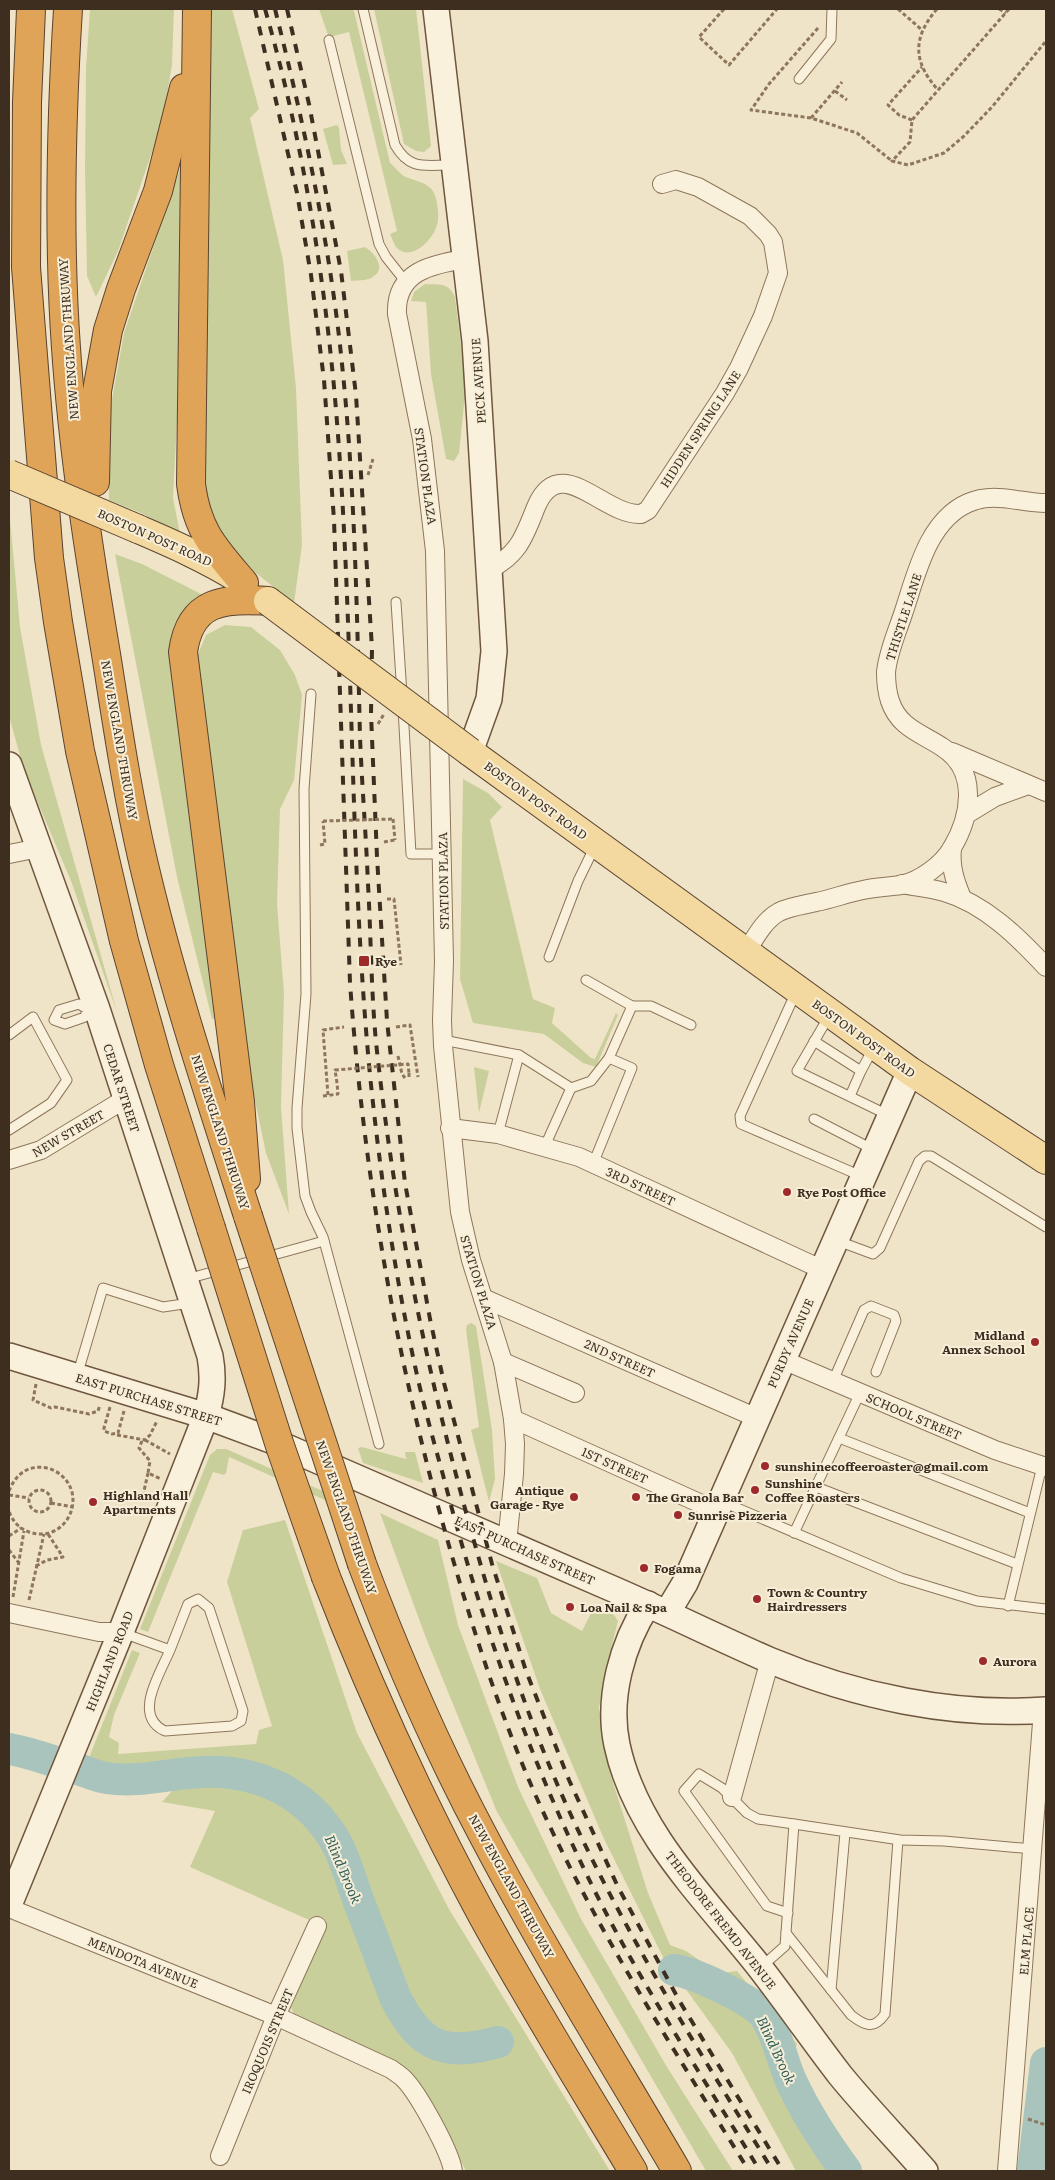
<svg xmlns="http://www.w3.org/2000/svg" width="1055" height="2180" font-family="Literata,serif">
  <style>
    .green { fill: #c9cf9b }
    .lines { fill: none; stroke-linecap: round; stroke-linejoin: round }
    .river { stroke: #a9c4bc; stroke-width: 32 }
    .lane-casing { stroke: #8d765c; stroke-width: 11 }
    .street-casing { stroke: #8d765c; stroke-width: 20 }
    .secondary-casing { stroke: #6f573f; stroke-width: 28 }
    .primary-casing { stroke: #5b4430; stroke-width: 30 }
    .highway-casing { stroke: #5b4430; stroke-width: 30 }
    .path { stroke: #8d765c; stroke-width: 3; stroke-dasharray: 4 2.5; stroke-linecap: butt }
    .lane { stroke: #faf1dc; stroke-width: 9 }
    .street { stroke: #faf1dc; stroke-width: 18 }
    .secondary { stroke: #faf1dc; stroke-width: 25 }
    .primary { stroke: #f3d9a0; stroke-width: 28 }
    .highway { stroke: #e0a458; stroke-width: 28 }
    .rail { stroke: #3d2e20; stroke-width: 4; stroke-dasharray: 9 9; stroke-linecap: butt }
    .primary-bridge-casing { stroke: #5b4430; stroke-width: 30; stroke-linecap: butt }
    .highway-bridge-casing { stroke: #5b4430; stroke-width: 30; stroke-linecap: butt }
    .path-bridge { stroke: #8d765c; stroke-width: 3; stroke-dasharray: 4 2.5; stroke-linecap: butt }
    .primary-bridge { stroke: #f3d9a0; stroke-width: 28 }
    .highway-bridge { stroke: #e0a458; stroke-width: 28 }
    .poi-dot { fill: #9e2a2b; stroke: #f7eed8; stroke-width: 2 }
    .labels { text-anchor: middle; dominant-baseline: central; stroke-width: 4; stroke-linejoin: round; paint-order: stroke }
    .street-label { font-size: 12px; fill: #3d2e20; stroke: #f7eed8 }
    .poi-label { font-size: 12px; font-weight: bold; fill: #3d2e20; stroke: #f7eed8; text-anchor: start }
    .water-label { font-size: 14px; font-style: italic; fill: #2f5d5a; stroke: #f7eed8 }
  </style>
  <rect width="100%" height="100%" fill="#f0e4c8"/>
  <g class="green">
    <path d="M90,9h84l-2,56 -9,55 -45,131 -22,46 -9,-21 -2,-107 1,-101z"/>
    <path d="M208,9h24l27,100 -9,9 33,142 13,128 6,157 -8,58 -79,-62 -10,-18 -5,-78z"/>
    <path d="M319,9h14v1l19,-1 2,2 36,152c5,4 9,10 14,13 10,5 25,6 30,17 3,6 5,21 4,27 -1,16 -25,43 -41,28 -3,-3 -5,-10 -7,-14l7,-3 -48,-199 -16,4 -5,-1z"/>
    <path d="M374,9h42l15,137 -7,6 -8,-1 -12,-7z"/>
    <path d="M337,125l2,3 2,22 6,14 -14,1 -10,-36z"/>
    <path d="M181,166l-4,255 -4,77 7,36 -39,-21 -32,-13 -1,-42 3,-53 13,-72z"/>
    <path d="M365,247c10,6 23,23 6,31 -5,3 -14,2 -20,3l-4,-30z"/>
    <path d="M425,284c15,1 23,-2 30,13l11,88 -7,68 -5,8 -8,-2 -15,-85 -5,-72 -15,-1 3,-9z"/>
    <path d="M9,508l11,119 21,118 76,267 -46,-131 -47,-111 -15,-54z"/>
    <path d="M115,554l27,10 61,31 -11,16 25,407 -5,1 -35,-142z"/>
    <path d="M225,625l26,2 29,23 15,25 7,20 -8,85 -14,29 -3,95 7,89 -3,114 8,107 -23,-61 -16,-76 -54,-418 10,-24z"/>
    <path d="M463,779l25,14 14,14 -12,13 43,179 22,9 -3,15 39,35 4,1 21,-46 2,2 -22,52 -13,-4 -39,-29 -71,-11 -13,-44z"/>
    <path d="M474,1067l15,4 -10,42z"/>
    <path d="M471,1323l5,3 16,104 3,49 -6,23 -18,-72 8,-3 -13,-97 1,-5z"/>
    <path d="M362,1447l44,12 -1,-7h10l8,31 -60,-20 -5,-15z"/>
    <path d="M217,1449h9l106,46 4,10 -107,-48 -3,16 -2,2 -11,-3 -65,160 -8,-3 70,-174z"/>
    <path d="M380,1513l58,27 20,85 60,162 63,132 86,148 66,104h-27l-209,-359 -71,-174z"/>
    <path d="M285,1520l72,213 92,176 161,262h-144l-41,-76 -27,-30 -104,-51 -3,-6 34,-81 -135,-60 25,-56 -53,-9 10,-11 -94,-6 54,-135 8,3 -26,62 -5,22 10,6 -1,11 138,-10 3,-14 13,-4 -45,-144 16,-52z"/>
    <path d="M496,1561l41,17 14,35 31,18 13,-26 19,10 4,6 -11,43 -8,44 12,68 37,117 22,52 16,6 25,17 11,5 15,-2 60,73 -7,15 -1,5 70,107h-63l-64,-118 -68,-94 -60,-120 -64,-150z"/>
  </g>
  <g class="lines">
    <g class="river">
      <path d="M9,1749c23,4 46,13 69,20 9,3 19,8 29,9 37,6 75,-9 113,-6 45,3 83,22 109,59 15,21 22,50 31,74 12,30 23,61 35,92 25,50 49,60 103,45"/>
      <path d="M674,1970c19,2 79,30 91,46 13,19 17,46 27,67 14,30 34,61 54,88"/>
      <path d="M1033,2171l13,-108"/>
    </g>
    <defs>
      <g id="lane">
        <path d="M363,9l32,136c15,26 30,20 57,20"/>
        <path d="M329,40l50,204 7,13 19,24"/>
        <path d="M799,79l32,-40 1,-30"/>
        <path d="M396,602l6,93"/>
        <path d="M311,694l-7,95 2,205 -9,114v20l8,68 6,16 12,25 56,207"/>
        <path d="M403,708l8,146h31"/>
        <path d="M549,957l29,-76 17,-35"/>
        <path d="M586,980l46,26 -23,52"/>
        <path d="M796,992l-56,124 1,8 120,52"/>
        <path d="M79,1004l8,5 -2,8 -20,7 -11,-4 5,-10z"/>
        <path d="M632,1006h19l40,19"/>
        <path d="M829,1016l-32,55 91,44"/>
        <path d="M9,1035l24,-18 34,63 -16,23 -42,27"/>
        <path d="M443,1040l76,15 52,33 -26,58"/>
        <path d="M814,1041l47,30 -11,25"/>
        <path d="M861,1071l13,-24"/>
        <path d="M571,1088l20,-7 18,-23 23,10 -39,96"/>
        <path d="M814,1119l60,31"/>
        <path d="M498,1134l21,-79"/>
        <path d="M838,1241l35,13 7,-6 39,-87 6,-5h6l115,71"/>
        <path d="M187,1279l137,-38"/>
        <path d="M77,1376l26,-88 60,19 27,-4"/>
        <path d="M833,1381l31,-71 7,-4 23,9 2,6 -20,51"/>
        <path d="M839,1438l191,75"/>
        <path d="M816,1487l201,77"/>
        <path d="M723,1502l178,76 76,23 69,8"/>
        <path d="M794,1533l66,-140"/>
        <path d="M1008,1606l34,-140"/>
        <path d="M123,1633l47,17c-10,24 -38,66 -5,81l67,-5 9,-5 2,-10 -34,-103 -11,-9 -10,5 -18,46"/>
        <path d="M788,1913l-21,-7 -83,-115 15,-17 23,14 25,25 11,6 36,5"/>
        <path d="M786,1933l65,82c14,11 23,15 34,-1l13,-174"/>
        <path d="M761,1967l24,-21 9,-122 106,16 44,1 89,8"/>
        <path d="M831,1990l14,-157"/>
      </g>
      <g id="street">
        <path d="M466,259c-35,5 -71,13 -69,55l25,125 13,112 9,410 -2,59 1,26 17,166 11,48 32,102 10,57 2,25 -1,30 -7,69"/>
        <path d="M489,570c30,-16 35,-33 47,-63 24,-57 67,9 105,7l7,-4 77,-117 14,-25 24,-52 15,-43 -5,-31 -5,-8 -18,-18 -52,-29 -22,-7 -14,4"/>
        <path d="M952,752l94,40"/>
        <path d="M967,814l28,-17 33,-12"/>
        <path d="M952,848c-2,19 3,33 10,50"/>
        <path d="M9,854l30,-6"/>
        <path d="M902,884c14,3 29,4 42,8 41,12 74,45 102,75"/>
        <path d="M746,952c9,-14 18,-32 33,-40 12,-6 25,-7 37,-10 16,-3 31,-9 47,-12 13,-3 25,-3 38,-5 19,-4 41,-20 51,-37 19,-32 27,-78 -10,-101 -21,-14 -43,-19 -52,-46 -3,-9 -4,-19 -4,-29 2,-20 11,-40 17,-58 13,-38 24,-93 65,-111 26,-12 52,0 78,0"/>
        <path d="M450,1128l48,6 81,23 244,113"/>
        <path d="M9,1160l32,-10 84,-51"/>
        <path d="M483,1298l274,120"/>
        <path d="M783,1360l212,90 51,17"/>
        <path d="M503,1362l72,31"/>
        <path d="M513,1419l204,92"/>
        <path d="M9,1613l90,19h22"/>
        <path d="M732,1797l38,-137"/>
        <path d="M9,1908l267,108 115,53c4,3 9,6 13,10 14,14 46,72 49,92"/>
        <path d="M220,2156l56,-140 41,-90"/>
        <path d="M1007,2171l36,-461"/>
      </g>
      <g id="secondary">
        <path d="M436,9l39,332 19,310 -5,48 -19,53"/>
        <path d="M9,765l88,244 113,347c4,22 2,39 -4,60l-85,216 -112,273"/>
        <path d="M9,1356l197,60 62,23c113,49 225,98 338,147 54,23 108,50 163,74 86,36 184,57 277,50"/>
        <path d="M648,1604c-26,40 -41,94 -31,141 19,89 90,155 144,224 27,35 52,71 79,106 27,33 57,64 85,96"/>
        <path d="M667,1613l18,-30 225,-512"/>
      </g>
      <g id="primary">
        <path d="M138,529c35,15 69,30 101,50"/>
        <path d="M470,752l440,319 136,89"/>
      </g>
      <g id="highway">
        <path d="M31,9l-4,93 -1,165 23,291 9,64 22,129 44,190 35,124 52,163"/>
        <path d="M68,9c-7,113 -10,226 -2,339 7,102 23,205 40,306 11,69 21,138 37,207 28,120 67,237 105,355"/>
        <path d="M197,9l-6,475c6,47 23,64 53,99"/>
        <path d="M95,482l2,-91 11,-61 13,-41 37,-98 26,-103"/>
        <path d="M246,1179l-6,-77 -57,-450c7,-52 41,-54 85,-51"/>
        <path d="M362,1564c35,93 75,185 122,273 60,114 128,223 193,334"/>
        <path d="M326,1577c45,116 96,227 155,336 48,88 101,173 152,258"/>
      </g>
    </defs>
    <use href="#lane" class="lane-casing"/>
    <use href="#street" class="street-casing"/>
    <use href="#secondary" class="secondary-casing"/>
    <use href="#primary" class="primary-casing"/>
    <use href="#highway" class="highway-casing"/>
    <g class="path">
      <path d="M724,9l-25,28 30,28 48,-56"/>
      <path d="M898,9l24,21"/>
      <path d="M937,9c-25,29 -24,53 1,81"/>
      <path d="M999,9l7,4"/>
      <path d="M1009,9l-97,111 -2,22 -18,19 16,4 36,-12 19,-16 29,-30 54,-66"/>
      <path d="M818,28l-49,56 -18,26 60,8 46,15 35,28"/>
      <path d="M835,91l12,9"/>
      <path d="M811,118l31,-36"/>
      <path d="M912,120l-13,-5 -11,-10 34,-38"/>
      <path d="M368,475l5,-16"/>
      <path d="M378,724l6,-10"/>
      <path d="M393,819l2,21"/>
      <path d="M384,842l11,-2"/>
      <path d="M320,845l5,-1 -2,-23"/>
      <path d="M387,899h7l7,66"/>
      <path d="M396,1027l14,-2 8,52"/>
      <path d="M398,1056l4,18 3,4"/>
      <path d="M409,1073v5"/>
      <path d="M328,1095l-5,-65 21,-3"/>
      <path d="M323,1096l15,-2 -1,-11"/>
      <path d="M36,1384l-3,16 18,8 4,-1 34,7 9,-3 2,-6"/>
      <path d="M110,1407l-6,21v3l8,3 6,-1 6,-22"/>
      <path d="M117,1435l28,5 5,-5 7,-14"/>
      <path d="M145,1440l25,14"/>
      <path d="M142,1441l-3,7 11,13 -2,12 13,6"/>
      <path d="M148,1473l-4,18v2l8,3"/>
      <circle cx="40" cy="1501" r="11"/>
      <path d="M9,1491c4,-10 10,-18 20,-22 9,-3 19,-2 26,2 36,20 13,74 -26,61 -9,-3 -17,-11 -20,-21"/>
      <path d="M9,1495l20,3"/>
      <path d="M51,1503l22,4"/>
      <path d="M9,1536l12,-8"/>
      <path d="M9,1550l10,13"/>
      <path d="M36,1566l11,-6 16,-3 -15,-23"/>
      <path d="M13,1597l11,-66"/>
      <path d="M29,1600l15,-66"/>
      <path d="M1028,2119l18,6"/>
    </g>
    <use href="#lane" class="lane"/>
    <use href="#street" class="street"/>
    <use href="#secondary" class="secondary"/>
    <use href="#primary" class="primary"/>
    <use href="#highway" class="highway"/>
    <g class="rail">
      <path d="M255,9l42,184 14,82 13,105 10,140 16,463c13,181 43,359 91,534 26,94 55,188 94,277 59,133 138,254 214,377"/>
      <path d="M265,9c35,122 57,251 69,378 21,229 14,459 36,688 10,98 24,195 45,291 8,37 18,73 28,109 35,136 80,267 141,394 50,105 116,203 176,302"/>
      <path d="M275,9c29,116 55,235 67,355 13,124 15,249 18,373 2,49 6,98 8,147 3,52 3,105 8,158 16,150 44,298 83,444 27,102 57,203 99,300 59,136 138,260 215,385"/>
      <path d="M287,9l22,95 32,167 15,124 16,253 -1,66 6,143 10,164 18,162 25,136 14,64 48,181 34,107 43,109 49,107 62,115 103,169"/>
    </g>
    <defs>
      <g id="primary-bridge">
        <path d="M9,474l129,55"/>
        <path d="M268,601l202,151"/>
      </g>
      <g id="highway-bridge">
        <path d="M248,1216l114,348"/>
        <path d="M211,1228l69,218 46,131"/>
      </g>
    </defs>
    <use href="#primary-bridge" class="primary-bridge-casing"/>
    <use href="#highway-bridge" class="highway-bridge-casing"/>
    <g class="path-bridge">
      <path d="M323,821l70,-2"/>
      <path d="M337,1083l-2,-13 73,-6 1,9"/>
    </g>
    <use href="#primary-bridge" class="primary-bridge"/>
    <use href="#highway-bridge" class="highway-bridge"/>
  </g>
  <g class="poi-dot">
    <rect x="358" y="955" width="12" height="12" rx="2.5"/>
    <circle cx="787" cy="1192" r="5"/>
    <circle cx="1035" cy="1342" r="5"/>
    <circle cx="765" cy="1466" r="5"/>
    <circle cx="755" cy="1490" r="5"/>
    <circle cx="574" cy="1497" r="5"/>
    <circle cx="636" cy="1497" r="5"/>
    <circle cx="93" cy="1502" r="5"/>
    <circle cx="678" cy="1515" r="5"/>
    <circle cx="644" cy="1568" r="5"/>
    <circle cx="757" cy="1599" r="5"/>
    <circle cx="570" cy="1607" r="5"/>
    <circle cx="983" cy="1661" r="5"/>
  </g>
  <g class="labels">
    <g class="street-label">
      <text transform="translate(68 339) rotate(-94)">NEW ENGLAND THRUWAY</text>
      <text transform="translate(478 381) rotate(-94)">PECK AVENUE</text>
      <text transform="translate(700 429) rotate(-57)">HIDDEN SPRING LANE</text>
      <text transform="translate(426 476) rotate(82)">STATION PLAZA</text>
      <text transform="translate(155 537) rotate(24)">BOSTON POST ROAD</text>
      <text transform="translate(903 617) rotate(-72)">THISTLE LANE</text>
      <text transform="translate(120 740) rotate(80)">NEW ENGLAND THRUWAY</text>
      <text transform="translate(536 800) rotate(36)">BOSTON POST ROAD</text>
      <text transform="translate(443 881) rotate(-91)">STATION PLAZA</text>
      <text transform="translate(864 1038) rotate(36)">BOSTON POST ROAD</text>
      <text transform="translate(122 1088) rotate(72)">CEDAR STREET</text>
      <text transform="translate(221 1132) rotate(72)">NEW ENGLAND THRUWAY</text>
      <text transform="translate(68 1133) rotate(-30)">NEW STREET</text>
      <text transform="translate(641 1186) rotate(25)">3RD STREET</text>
      <text transform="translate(479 1282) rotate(73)">STATION PLAZA</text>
      <text transform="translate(790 1343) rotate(-66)">PURDY AVENUE</text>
      <text transform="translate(620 1358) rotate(24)">2ND STREET</text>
      <text transform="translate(149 1399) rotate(17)">EAST PURCHASE STREET</text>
      <text transform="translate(914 1416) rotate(23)">SCHOOL STREET</text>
      <text transform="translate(615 1465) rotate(24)">1ST STREET</text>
      <text transform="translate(347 1517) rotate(71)">NEW ENGLAND THRUWAY</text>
      <text transform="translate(525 1550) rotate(24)">EAST PURCHASE STREET</text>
      <text transform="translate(109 1661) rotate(-68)">HIGHLAND ROAD</text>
      <text transform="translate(512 1886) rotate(61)">NEW ENGLAND THRUWAY</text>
      <text transform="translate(721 1920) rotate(52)">THEODORE FREMD AVENUE</text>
      <text transform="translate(1026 1941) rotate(-85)">ELM PLACE</text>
      <text transform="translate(143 1962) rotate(22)">MENDOTA AVENUE</text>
      <text transform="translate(267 2041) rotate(-67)">IROQUOIS STREET</text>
    </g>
    <g class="poi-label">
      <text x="375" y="961">Rye</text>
      <text x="797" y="1192">Rye Post Office</text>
      <text x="1025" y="1335" text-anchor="end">Midland<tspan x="1025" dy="14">Annex School</tspan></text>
      <text x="775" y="1466">sunshinecoffeeroaster@gmail.com</text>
      <text x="765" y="1483">Sunshine<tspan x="765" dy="14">Coffee Roasters</tspan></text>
      <text x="564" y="1490" text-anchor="end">Antique<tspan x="564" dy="14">Garage - Rye</tspan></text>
      <text x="103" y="1495">Highland Hall<tspan x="103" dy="14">Apartments</tspan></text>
      <text x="646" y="1497">The Granola Bar</text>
      <text x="688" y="1515">Sunrise Pizzeria</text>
      <text x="654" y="1568">Fogama</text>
      <text x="767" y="1592">Town &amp; Country<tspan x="767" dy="14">Hairdressers</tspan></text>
      <text x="580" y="1607">Loa Nail &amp; Spa</text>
      <text x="993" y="1661">Aurora</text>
    </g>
    <g class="water-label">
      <text transform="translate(344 1869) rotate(67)">Blind Brook</text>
      <text transform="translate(777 2050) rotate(65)">Blind Brook</text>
    </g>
  </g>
  <rect width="1055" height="2180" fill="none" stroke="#3d2e20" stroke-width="20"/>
</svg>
